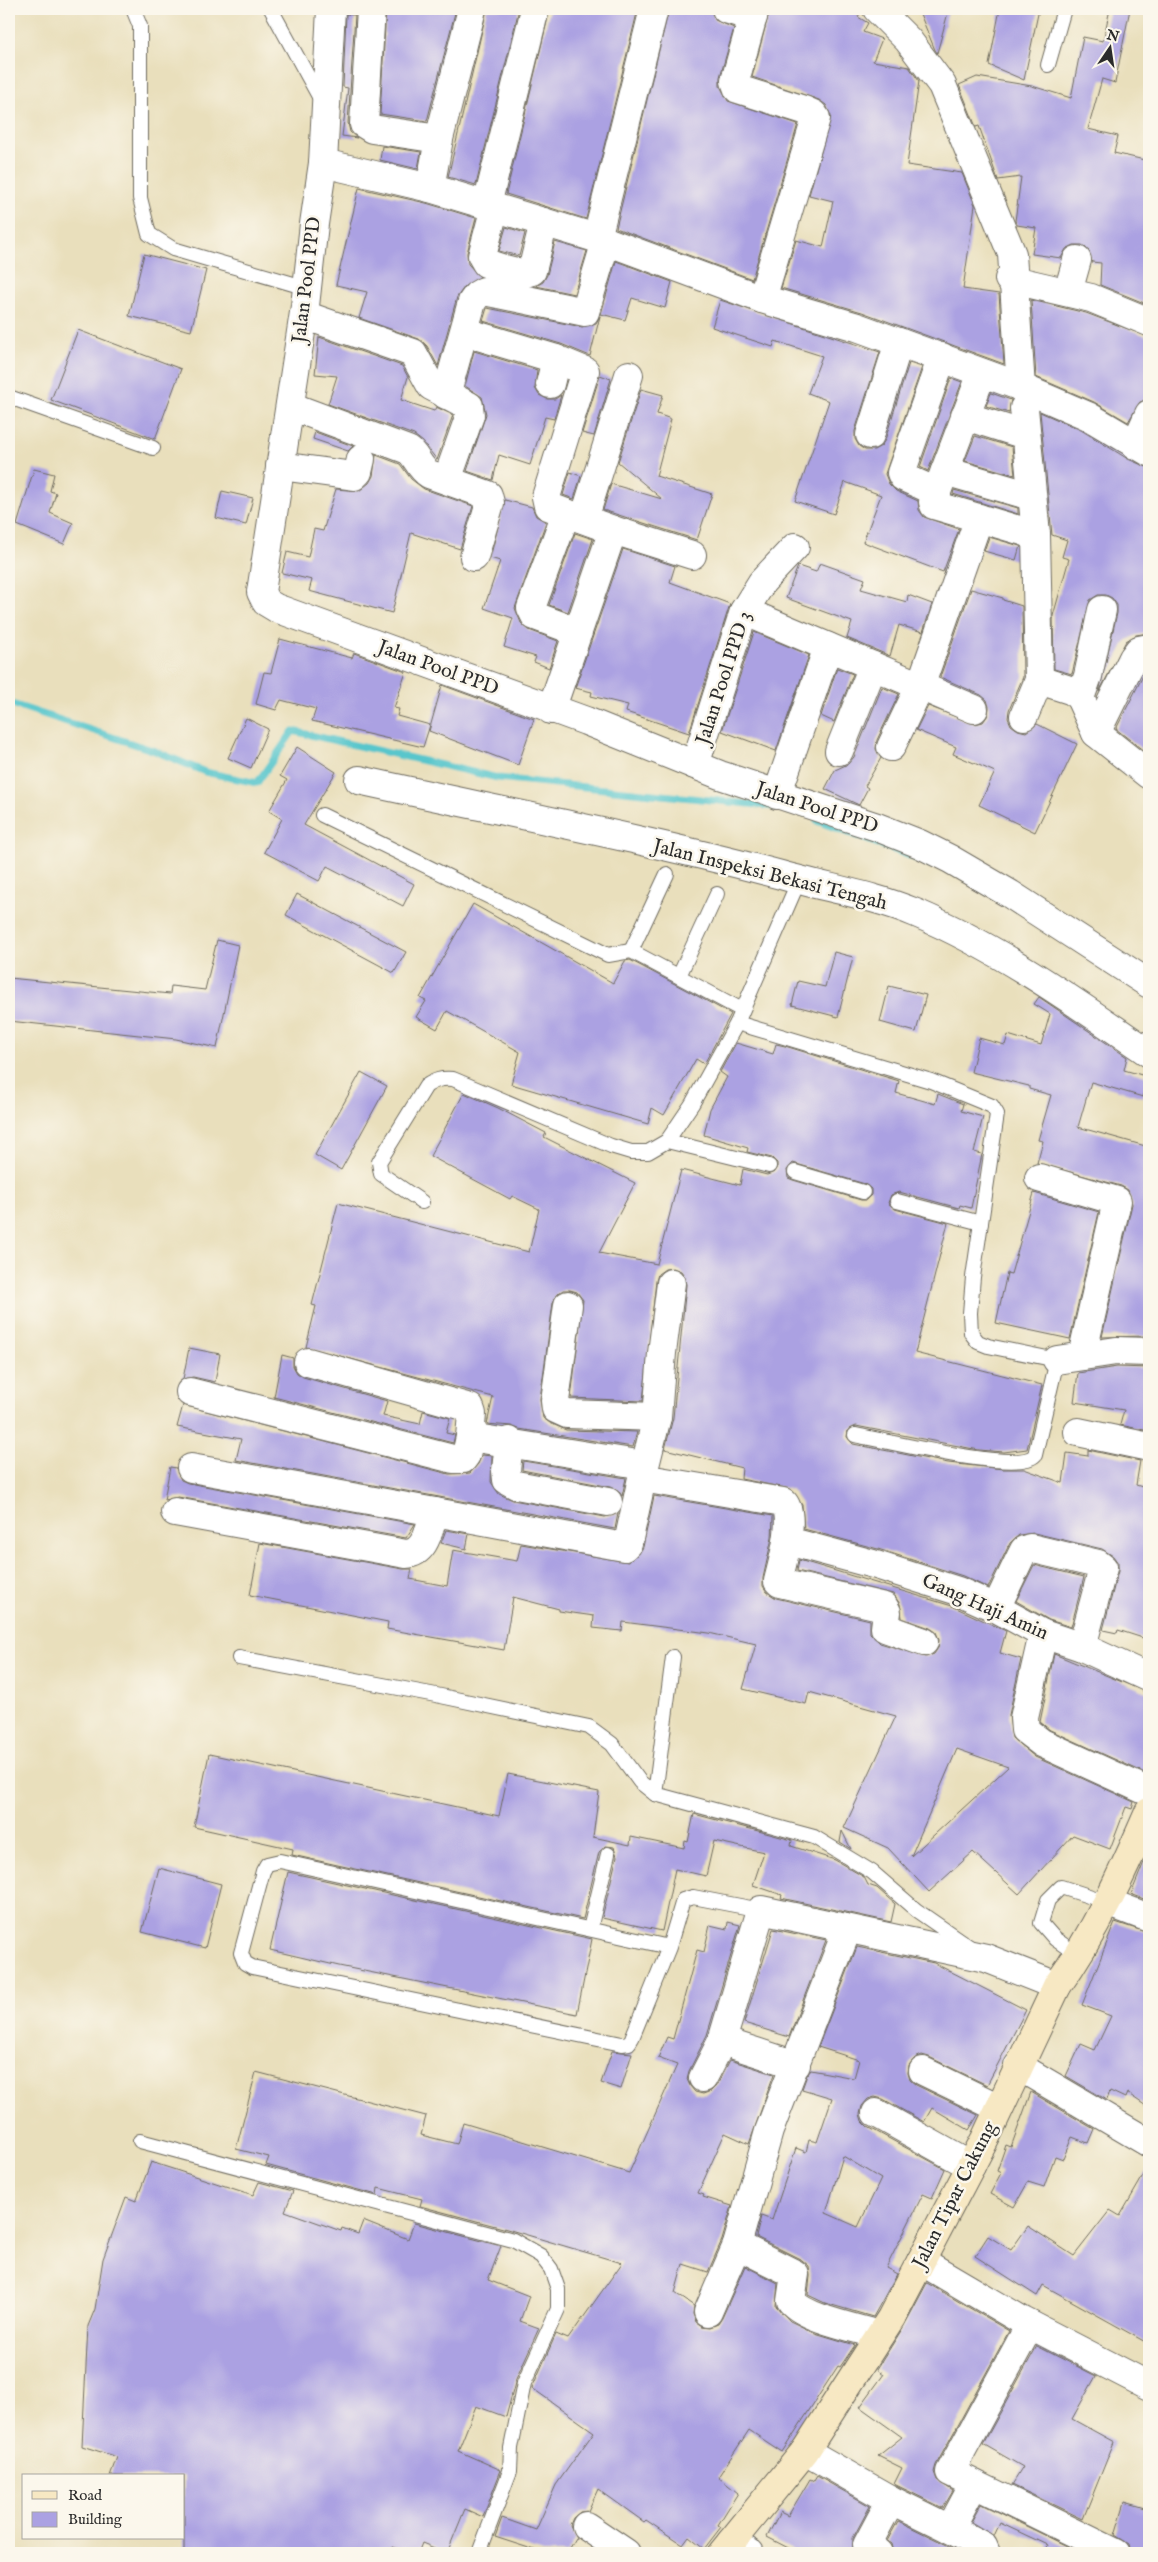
<svg xmlns="http://www.w3.org/2000/svg" width="1158" height="2562" font-family="'IM FELL English',serif">
  <style>
    .lines { fill: none; stroke-linecap: round; stroke-linejoin: round }
    .stream { stroke: #59c6cc; stroke-width: 7 }
    .building { fill: #aba1e2; fill-rule: evenodd }
    .lane-casing { stroke: #6e6a5e; stroke-width: 16 }
    .street-casing { stroke: #6e6a5e; stroke-width: 30 }
    .secondary-casing { stroke: #6e6a5e; stroke-width: 30 }
    .lane { stroke: #fff; stroke-width: 14 }
    .street { stroke: #fff; stroke-width: 28 }
    .secondary { stroke: #f7e8c3; stroke-width: 28 }
    .labels { text-anchor: middle; dominant-baseline: central; stroke-width: 5; stroke-linejoin: round; paint-order: stroke }
    .street-label { font-size: 20px; fill: #2b2b2b; stroke: #fbf7ec }
  </style>
  <rect width="100%" height="100%" fill="#fbf7ec"/>
  <filter id="ink" filterUnits="userSpaceOnUse"><feTurbulence type="fractalNoise" baseFrequency=".02" numOctaves="2"/><feDisplacementMap in="SourceGraphic" scale="10" xChannelSelector="R" yChannelSelector="G"/><feConvolveMatrix kernelMatrix="1 2 1 2 8 2 1 2 1" color-interpolation-filters="sRGB"/></filter>
  <filter id="wash" filterUnits="userSpaceOnUse"><feTurbulence type="fractalNoise" baseFrequency=".0096" numOctaves="4" result="noise"/><feDisplacementMap in="SourceGraphic" scale="20" xChannelSelector="R" yChannelSelector="G"/><feGaussianBlur stdDeviation="1.12" result="paint"/><feColorMatrix in="noise" values="0 0 0 0 0 0 0 0 0 0 0 0 0 0 0 0 0 1.4 0 .05"/><feComposite in="paint" operator="in"/></filter>
  <g filter="url(#wash)">
    <rect width="100%" height="100%" fill="#e9dfbc"/>
    <g class="lines">
      <g class="stream">
        <path d="M9,703l146,48 50,21 52,11 36,-52 205,47 281,29"/>
        <path d="M817,821l114,43"/>
      </g>
    </g>
    <g id="blocks">
      <g class="building">
        <path d="M386,9h70l-29,112 -47,-7z"/>
        <path d="M487,9h32l-43,176 -28,-8z"/>
        <path d="M550,9h88l-52,210 -80,-25z"/>
        <path d="M669,9h42l4,11 19,8 -14,49v9l8,15 70,23 -46,155 -136,-51z"/>
        <path d="M770,9h92l-4,8 10,6 -5,9 19,7 -9,22 36,6 10,14 -12,84 55,8 13,32 -12,84 36,5 5,70 -142,-52 -81,-24 15,-48 27,7 10,-46 -24,-6 22,-79 -5,-11 -7,-5 -67,-23z"/>
        <path d="M918,9h31l-12,44 -2,-3z"/>
        <path d="M1000,9h39l-15,71 -35,-15z"/>
        <path d="M1110,9h20l-15,74 -13,-4 -14,50 30,7 -4,17 35,8v144l-49,-20 1,-22 -9,-1 -4,-13 -6,-4h-8l-8,4 -5,9 -29,-4 4,-26 -19,-3 -2,-4 6,-44 -23,3 -19,-54 -3,1 -17,-42 18,-8 55,9 39,12 12,-61 20,4z"/>
        <path d="M346,14l9,1 -7,108 2,9 7,6 -15,-2 6,-48 -5,-1z"/>
        <path d="M382,146l39,6 -3,17 -38,-9z"/>
        <path d="M359,188l67,15 50,15 -9,35 1,11 12,13 -15,9 -8,11 -19,69 -11,-20 -8,-7 -60,-21 8,-26 -31,-7z"/>
        <path d="M506,227l19,6 -6,23 -20,-5z"/>
        <path d="M555,242l32,9 -13,43 -38,-8 7,-4 4,-7z"/>
        <path d="M144,254l62,16 -15,61 -62,-15z"/>
        <path d="M616,261l56,21 -7,26 -33,-10 -7,22 -24,-6z"/>
        <path d="M720,300l160,52 -25,79v8l4,7 6,4h9l7,-4 4,-6 24,-77 13,4 -37,107 4,10 7,7 22,10 1,9 5,7 35,12 -16,43 -80,-30 18,-47 -36,-13 -11,32 -39,-13 34,-100 -21,-8 14,-37 -47,-15 -2,6 -61,-20z"/>
        <path d="M1031,300l55,13 63,24v62l-9,3 -12,20 -34,-20 -58,-25z"/>
        <path d="M487,308l95,19 14,-4 4,-7 -10,40 -29,-12 -78,-23z"/>
        <path d="M78,330l103,39 -26,70 -104,-39z"/>
        <path d="M319,337l83,29 6,11 -7,23 33,11 2,-4 17,8 -16,45 -14,-18 -9,-7 -86,-31 9,-28 -22,-2z"/>
        <path d="M474,351l63,19 -2,18 4,7 8,4h8l6,-4 -7,24 -9,-2 -15,48 -31,-10 -6,25 -26,-9 19,-57 -4,-17 -17,-11z"/>
        <path d="M600,375l11,4 -17,57 -12,-3z"/>
        <path d="M951,378l11,4 -34,89 -8,-4z"/>
        <path d="M641,389l22,6 -6,19 14,5 -15,57 56,18 -15,46 -94,-30 8,-26 51,15 -44,-37z"/>
        <path d="M991,393l20,7 -2,13 -23,-7z"/>
        <path d="M1040,412l41,18 47,29 21,9v165l-13,2 -10,6 -27,51 18,-79v-8l-5,-7 -6,-3h-8l-8,5 -18,74 -18,-5 -1,-53 16,-57 -7,-2 5,-17 -15,-5z"/>
        <path d="M315,432l38,14 -5,5 -35,-12z"/>
        <path d="M975,436l37,11 3,28 -50,-14z"/>
        <path d="M376,455l24,9 11,15 13,10 49,17 -13,43 -49,-16 -19,80 -83,-22 3,-11 -30,-7 5,-21 21,5 6,-28 9,2 13,-42 23,2 10,-8 4,-7z"/>
        <path d="M34,469l20,5 -4,17 6,2 -6,20 23,10 -9,21 -47,-19z"/>
        <path d="M570,472l11,4 -7,23 -11,-4z"/>
        <path d="M954,490l64,18v6l-65,-20z"/>
        <path d="M222,491l31,7 -7,27 -30,-7z"/>
        <path d="M505,500l27,7 4,9 10,6 -31,86 6,15 8,7 29,11 -9,27 -15,-6 2,-5 -32,-10 9,-29 -29,-10 16,-47 -10,-3z"/>
        <path d="M575,533l18,6 -25,73 -19,-7z"/>
        <path d="M989,537l31,9 -4,14 -32,-9z"/>
        <path d="M623,549l52,17 -5,16 60,22 -41,129 -63,-21 2,-7 -37,-9 1,-4 -17,-4z"/>
        <path d="M820,563l45,16 -4,10 46,13 1,-7 24,9 -9,28 -24,-7 -9,31 -43,-18 5,-16 -66,-24 12,-32 18,6z"/>
        <path d="M971,589l32,9v2l19,6 1,71 -14,33 -1,8 3,7 7,5 8,2 11,-8 40,20 -42,88 -56,-27 16,-33 -42,-18 3,-7 -40,-17 12,-24 47,18 8,-2 5,-7 1,-8 -2,-7 -6,-5 -41,-18z"/>
        <path d="M754,632l55,23 -33,96 -54,-20z"/>
        <path d="M280,639l72,19 2,-5 52,19 -12,36 5,1 -2,7 33,9 -7,22 -111,-26 4,-12 -35,-9 -5,10 -20,-6 8,-32 7,1z"/>
        <path d="M1149,664v91l-33,-26z"/>
        <path d="M837,668l16,6 -19,48 -13,-6z"/>
        <path d="M442,685l92,34 -16,46 -89,-34z"/>
        <path d="M882,687l17,7 -22,46 -1,9 5,9 -16,28 3,2 -9,17 -34,-16 10,-19 13,-6 6,-7z"/>
        <path d="M246,718l22,11 -17,39 -23,-10z"/>
        <path d="M297,747l39,25 -32,53 110,59 -11,22 -76,-40 -8,15 -55,-29 18,-33 -13,-8 18,-31 -7,-4z"/>
        <path d="M297,894l109,58 -12,21 -108,-58z"/>
        <path d="M473,904l140,79 12,-22 5,-1 101,54 -27,50 -8,-5 -32,56 -12,-7 -4,16 -137,-40 9,-32 -73,-41 -10,18 -21,-12 10,-16 -6,-3z"/>
        <path d="M217,940l21,5 -21,103 -41,-9 -167,-18v-43l161,16 1,-8 34,4z"/>
        <path d="M834,952l19,5 -15,60 -46,-12 6,-24 27,6z"/>
        <path d="M889,986l37,9 -10,37 -36,-10z"/>
        <path d="M1039,997l88,60 -3,13 25,7 -6,20 -52,-15 -13,45 71,20v189l-47,1 30,-133 -4,-14 -7,-4 -84,-23 6,-22 -5,-1 13,-45 -22,-6v-3l-58,-14 8,-34 26,7 3,-10 33,10 9,-31 -16,-10z"/>
        <path d="M736,1043l37,11 3,-10 9,2 114,35 -3,12 39,11 3,-10 25,10 -2,7 22,6 -9,35 8,2 -11,54 -11,-3 -1,3 -60,-16 -8,3 -3,8 7,6 53,14 -33,130 127,32 -15,64 -23,3 -25,-2 -123,-24 -8,4 -1,7 6,7 95,19 55,6h21l39,14 4,-30 21,3v-6l52,11 -4,24 13,4v151l-31,-10 -1,3 -14,-3 15,-59v-8l-5,-7 -11,-7 -68,-16 -15,2 -9,8 -22,45 -25,-12 -85,-27 -74,-20 -2,-24 -11,-16 -50,-10 1,-11 -77,-19 8,-31 13,-133 -1,-8 -4,-6 -8,-3 -8,1 -7,5 -2,7 -13,120 -72,-3 12,-98 -6,-8 -7,-2h-7l-7,5 -3,8 -13,96 3,19 7,5 16,7 71,2 -4,15 -114,-18 -8,-3 -24,-2 6,-27 -187,-50 10,-41 -4,-1 26,-102 191,49 10,-43 -27,-13 -2,3 -80,-43 34,-63 34,15 48,25 -2,4 91,46 -36,70 58,11 24,-94 59,15 3,-16 24,6 8,-3 2,-3v-6l-5,-5 -25,-6 1,-4 -44,-13 6,-26 17,-32 -7,-5zM793,1163l72,21 6,5v6l-5,5h-5l-68,-20 -5,-2 -1,-8z"/>
        <path d="M361,1072l26,14 -46,84 -26,-15z"/>
        <path d="M1034,1193l65,19 -29,127 -74,-16 11,-50 4,1z"/>
        <path d="M189,1348l31,6 -5,28 -22,-5 -10,2z"/>
        <path d="M282,1355l11,3v8l4,7 6,4 84,24 -4,15 37,8 3,-13 27,7 -4,15 9,2 -2,8 -179,-46z"/>
        <path d="M1117,1367l32,1v63l-29,-6 4,-15 -50,-8 4,-29z"/>
        <path d="M183,1405l266,69 21,-1 8,-9 4,-9 10,1 -1,26 8,12 14,6 92,17 13,-4 -3,16 -379,-69 5,-21 -64,-12z"/>
        <path d="M523,1461l103,17 -4,18 -4,-6 -7,-3 -89,-17z"/>
        <path d="M170,1467l6,1 5,12 7,3 227,41 -9,14 -228,-41 -14,3z"/>
        <path d="M654,1496l119,20 -1,22 -9,40v8l4,6 9,6 94,22v13l10,10 46,14 8,-3 4,-6 1,-8 -3,-8 -6,-4 -28,-10 -2,-14 -7,-10 -96,-23 2,-11 153,46 54,25 -6,22 21,6 -12,56 3,23 23,19 99,45 -2,7 -6,-2 -16,42 -37,-14 -54,59 -46,-42 -44,40 -41,-44 -44,-20 52,-112 -87,-24 -3,12 -63,-15 13,-45 -47,-11 -86,-11 -1,9 -29,-3 1,-12 -35,-5v-2l-46,-12 -9,53 -117,-21 1,-7 -138,-27 10,-52 143,26h9l-2,10 37,7 6,-36 64,11 4,-17 107,18 11,-8 4,-7zM957,1749l51,18 -97,89z"/>
        <path d="M446,1530l23,4 -3,15 -25,-6z"/>
        <path d="M1034,1565l50,12 -13,50 -22,-7 -33,-19z"/>
        <path d="M1054,1654l95,39v70l-4,10 -95,-43 -10,-8z"/>
        <path d="M209,1754l290,62 9,-42 91,18 -6,45 37,8 1,-8 53,11 1,-7 3,1 6,-28 98,26 -1,6 44,14 29,17 4,8 9,3 18,16 -4,18 -110,-24 1,-3 -29,-10 11,-33 -50,-11 -8,35 -31,-7 -13,62 -60,-13 15,-62 -3,-9 -8,-1 -7,6 -16,67 -291,-64 1,-6 -99,-22z"/>
        <path d="M842,1831l9,18 -11,-7z"/>
        <path d="M1149,1850v51l-18,-7z"/>
        <path d="M159,1868l62,16 -16,64 -63,-16z"/>
        <path d="M288,1872l304,67 -15,75 -238,-48 -69,-16z"/>
        <path d="M728,1922l12,3 -33,110 -18,36 -2,8 3,7 5,6 8,2 8,-3 6,-6 13,-25 44,14 -25,70 -24,-11 -27,60 6,2 -1,2 29,9 -10,34 -14,32 -25,-8 -8,29 19,13 -1,8 3,8 6,4 8,1 8,-3 4,-6 23,-52 33,17 -2,23 14,15 25,12 40,12 -15,22 -2,-1 -56,86 -33,-22 -31,47 20,16 -20,32 3,2 -17,22 -15,-12 -6,8 -37,-25 -2,2 -46,-33 -10,22 -8,1 -7,6 -3,7 6,13 -9,15h-23l-49,-16 7,-19 34,12 20,-45 38,-53 -62,-44 24,-54 12,5 54,-76 -115,-34 -87,-23 2,-7 -44,-11 -1,7 -111,-30 3,-8 -33,-8 20,-77 170,44 -5,19 36,9 6,-21 166,50 48,-108 -19,-7 9,-21 6,2 24,-89 7,2 6,-27 17,4z"/>
        <path d="M1115,1922l34,11v175l-22,-15 -2,5 -15,-7 -3,9 -41,-24 15,-32 14,6 16,-34 -29,-11z"/>
        <path d="M773,1929l53,11 -37,97 -45,-14z"/>
        <path d="M857,1947l77,16 92,47 -39,75 -58,-28 -7,-2 -7,3 -6,7 -1,8 2,7 6,5 62,30 -9,15 -37,-22 -8,14 -41,-23 -8,-2 -7,2 -6,7 -2,8 2,7 6,6 77,42 -13,29 -9,-4 -37,74 11,6 -24,43 -48,-14 -17,-8 2,-19 -1,-10 -7,-6 -46,-23 5,-21 11,4 24,-72 10,4 3,-12 8,2 15,-44 -30,-9 5,-14 4,-5 43,8 5,-18 -41,-13zM843,2156l38,23 -23,48 -32,-14z"/>
        <path d="M612,2051l20,2 -11,36 -20,-6z"/>
        <path d="M1031,2092l63,37 -6,14 -16,-6 -9,22 -8,-3 -11,31 -16,-5 -14,25 -24,-13 11,-21 -4,-2 9,-26 5,2z"/>
        <path d="M151,2162l102,33 6,-13 34,9 -8,20 56,20 1,-3 16,6 5,-13 45,18 6,-16 87,23 -13,34 41,16 -9,25 19,7 -23,51 -10,38 -30,-11 -18,45 43,19 -18,47 -18,-8 -18,44 -25,-10 -4,10h-8l-17,-6 -3,6h-206v-77h-74l7,-19 -35,-11 6,-120 7,-17 8,-50 23,-62 10,4z"/>
        <path d="M1149,2166v178l-106,-59 -6,11 -62,-40 13,-20 23,14 17,-24 46,30 36,-46 10,6z"/>
        <path d="M927,2283l82,48 -73,134 -2,7 3,8 16,11 -10,17 -49,-24 8,-16 -24,-12 24,-19 -42,-30 24,-33 -7,-5 27,-43z"/>
        <path d="M1037,2346l59,30 -24,43 42,23 -31,77 -71,-34 11,-18 -40,-23z"/>
        <path d="M817,2476l53,30 -17,32v15h-55l-31,-16 13,-25 8,4 22,-37 4,2z"/>
        <path d="M1125,2502l24,7v44h-18l-2,-9 -14,-9z"/>
        <path d="M981,2504l90,44 -2,5h-25l3,-8 -47,-22 -6,13 -23,-14z"/>
        <path d="M898,2521l45,22 20,10h-70l-2,-9 -4,-3z"/>
      </g>
    </g>
  </g>
  <g filter="url(#ink)">
    <use href="#blocks" fill-opacity="0" stroke="#6e6a5e" stroke-width="1"/>
    <g class="lines">
      <defs>
        <g id="lane">
          <path d="M133,9l7,17v172l9,36 24,15 134,39"/>
          <path d="M271,9l51,93"/>
          <path d="M1048,65l16,-56"/>
          <path d="M9,397l144,51"/>
          <path d="M322,815l286,140 23,-4 111,59"/>
          <path d="M631,951l36,-77"/>
          <path d="M679,976l38,-82"/>
          <path d="M737,1023l194,58 61,25 5,8 -24,163 -3,36 1,20 7,9 10,4 69,14 -22,95c-17,19 -152,-15 -180,-20"/>
          <path d="M667,1141l102,25"/>
          <path d="M795,1172l68,20"/>
          <path d="M897,1201l84,22"/>
          <path d="M422,1202l-41,-28 -2,-12 47,-76c9,-6 15,-8 27,-7l158,67 20,6h17l19,-11 25,-37 45,-81 62,-143"/>
          <path d="M239,1658l197,37 153,32 23,17 28,38 15,12 159,43 58,35 44,38 55,38"/>
          <path d="M655,1794l18,-137"/>
          <path d="M590,1929l18,-75"/>
          <path d="M669,1947l-389,-86 -13,3 -4,7 -22,82 4,10 7,4 370,77 7,-1 3,-5 37,-91 14,-47 10,-3 68,13"/>
          <path d="M1078,1955l-23,-16 -14,-16 7,-23 13,-13 46,15"/>
          <path d="M140,2141l373,99 28,16 10,13 7,20v20l-34,74 -13,65 -1,23 -31,82"/>
        </g>
        <g id="street">
          <path d="M331,9l-8,154 -9,61 -9,82 -44,286 5,10 10,6 310,113 134,54 157,52 43,17 30,15 60,35 139,90"/>
          <path d="M371,9l-7,115 8,5 67,10"/>
          <path d="M726,9l27,8"/>
          <path d="M755,9l-20,72 3,8 66,21 9,4 3,4 -54,181"/>
          <path d="M877,9l31,31 34,45 70,169 9,134"/>
          <path d="M323,163l107,25 176,53 156,58 95,28 159,58 72,31 61,36"/>
          <path d="M430,188l9,-49 33,-130"/>
          <path d="M487,205l48,-196"/>
          <path d="M495,207l-13,49 4,7c13,4 34,13 46,8l12,-49"/>
          <path d="M597,238l57,-229"/>
          <path d="M1009,279l82,19 58,24"/>
          <path d="M1068,292l9,-32"/>
          <path d="M304,315l109,38 18,33 38,20 1,9 -23,65"/>
          <path d="M465,332l91,27 29,12 -39,126 2,9 18,7"/>
          <path d="M982,373l-49,129 1,3 102,30"/>
          <path d="M550,384l6,-25"/>
          <path d="M446,395l26,-93 5,-7 7,-4 101,21 21,-71"/>
          <path d="M290,406l118,44c9,6 10,17 21,24l59,21 2,8 -16,54"/>
          <path d="M965,416l60,19"/>
          <path d="M870,435l29,-93"/>
          <path d="M1135,445l14,-31"/>
          <path d="M280,466l74,10 4,-4 3,-13"/>
          <path d="M945,471l86,25"/>
          <path d="M937,492l-34,-15 -2,-4 41,-116"/>
          <path d="M584,519l45,-144"/>
          <path d="M744,611l230,98"/>
          <path d="M578,632l-43,-16 -4,-8 35,-95 47,17"/>
          <path d="M1039,680l34,11 7,7 16,35 53,42"/>
          <path d="M1080,698l8,-22 14,-66"/>
          <path d="M551,710l62,-180 79,25"/>
          <path d="M1024,716l15,-36 -3,-145 -12,-127"/>
          <path d="M1096,733l37,-75 6,-8 10,-2"/>
          <path d="M891,747l30,-63 58,-166"/>
          <path d="M839,751l34,-85"/>
          <path d="M695,765l49,-154 18,-29 33,-35"/>
          <path d="M359,780c140,31 283,58 422,95 45,13 92,20 135,38 83,35 159,89 233,140"/>
          <path d="M777,795l51,-148"/>
          <path d="M1039,1178l78,23 -35,155"/>
          <path d="M671,1283l-9,70 -5,64 -15,61 141,24c14,12 -1,63 -5,79l2,2 104,24 3,5 -2,16 39,14"/>
          <path d="M568,1305l-13,96 1,8 11,5 90,3"/>
          <path d="M1057,1360l59,-9 33,1"/>
          <path d="M308,1362l162,46 2,6 -2,23"/>
          <path d="M190,1392l263,67h10l3,-4 4,-18 174,28"/>
          <path d="M1078,1432l71,15"/>
          <path d="M509,1441l-3,30 1,9 9,5 92,17"/>
          <path d="M175,1512l231,42c20,-1 23,-26 29,-42l-244,-44"/>
          <path d="M435,1512l189,35 4,-4 14,-65"/>
          <path d="M788,1541l85,23 85,27 38,17 47,26 39,13 67,31"/>
          <path d="M996,1608l24,-50 4,-8 6,-2 68,16 5,4 -21,79"/>
          <path d="M1043,1634l-19,84 1,12 17,13 107,49"/>
          <path d="M1107,1902l42,16"/>
          <path d="M722,2041l74,24"/>
          <path d="M1018,2066l131,77"/>
          <path d="M923,2071l76,37"/>
          <path d="M703,2078l19,-37 39,-131 225,48 71,28"/>
          <path d="M876,2113l95,53"/>
          <path d="M737,2245l58,29 -4,27c15,18 66,27 88,34"/>
          <path d="M921,2261l102,60 126,65"/>
          <path d="M708,2312l29,-67 32,-114 78,-201"/>
          <path d="M1030,2325l-80,147 166,81"/>
          <path d="M805,2451l86,49 59,29"/>
          <path d="M974,2484l-24,45 33,17 3,7"/>
          <path d="M586,2526l40,27"/>
          <path d="M731,2542l19,11"/>
          <path d="M878,2553l-10,-4 -1,-4 24,-45"/>
        </g>
        <path id="secondary" d="M722,2553l83,-102 86,-133 94,-179 72,-153c38,-53 66,-114 92,-174"/>
      </defs>
      <use href="#lane" class="lane-casing"/>
      <use href="#street" class="street-casing"/>
      <use href="#secondary" class="secondary-casing"/>
      <use href="#lane" class="lane"/>
      <use href="#street" class="street"/>
      <use href="#secondary" class="secondary"/>
    </g>
  </g>
  <g class="labels">
    <g class="street-label">
      <text transform="translate(307 280) rotate(-83)">Jalan Pool PPD</text>
      <text transform="translate(438 668) rotate(20)">Jalan Pool PPD</text>
      <text transform="translate(724 678) rotate(-72)">Jalan Pool PPD 3</text>
      <text transform="translate(817 808) rotate(18)">Jalan Pool PPD</text>
      <text transform="translate(770 875) rotate(14)">Jalan Inspeksi Bekasi Tengah</text>
      <text transform="translate(985 1607) rotate(24)">Gang Haji Amin</text>
      <text transform="translate(955 2195) rotate(-63)">Jalan Tipar Cakung</text>
    </g>
  </g>
  <rect width="1158" height="2562" fill="none" stroke="#fbf7ec" stroke-width="30"/>
  <rect x="22" y="2474" width="162" height="65" fill="#fbf7ec" stroke="#a8a59f"/>
  <rect x="32" y="2491" width="25" height="8" fill="#f7e8c3" stroke="#a8a59f"/>
  <text x="68" y="2500" font-size="15" fill="#2b2b2b">Road</text>
  <rect x="32" y="2512" width="25" height="15" fill="#aba1e2" stroke="#a8a59f"/>
  <text x="68" y="2524" font-size="15" fill="#2b2b2b">Building</text>
  <g transform="translate(1110 48) rotate(13)" stroke="#fbf7ec" stroke-width="4" paint-order="stroke">
  <path d="M0-4L9 19L0 12L-9 19Z" fill="#2b2b2b"/>
  <text y="-8" font-size="14" font-weight="bold" text-anchor="middle" fill="#2b2b2b">N</text>
  </g>
</svg>
